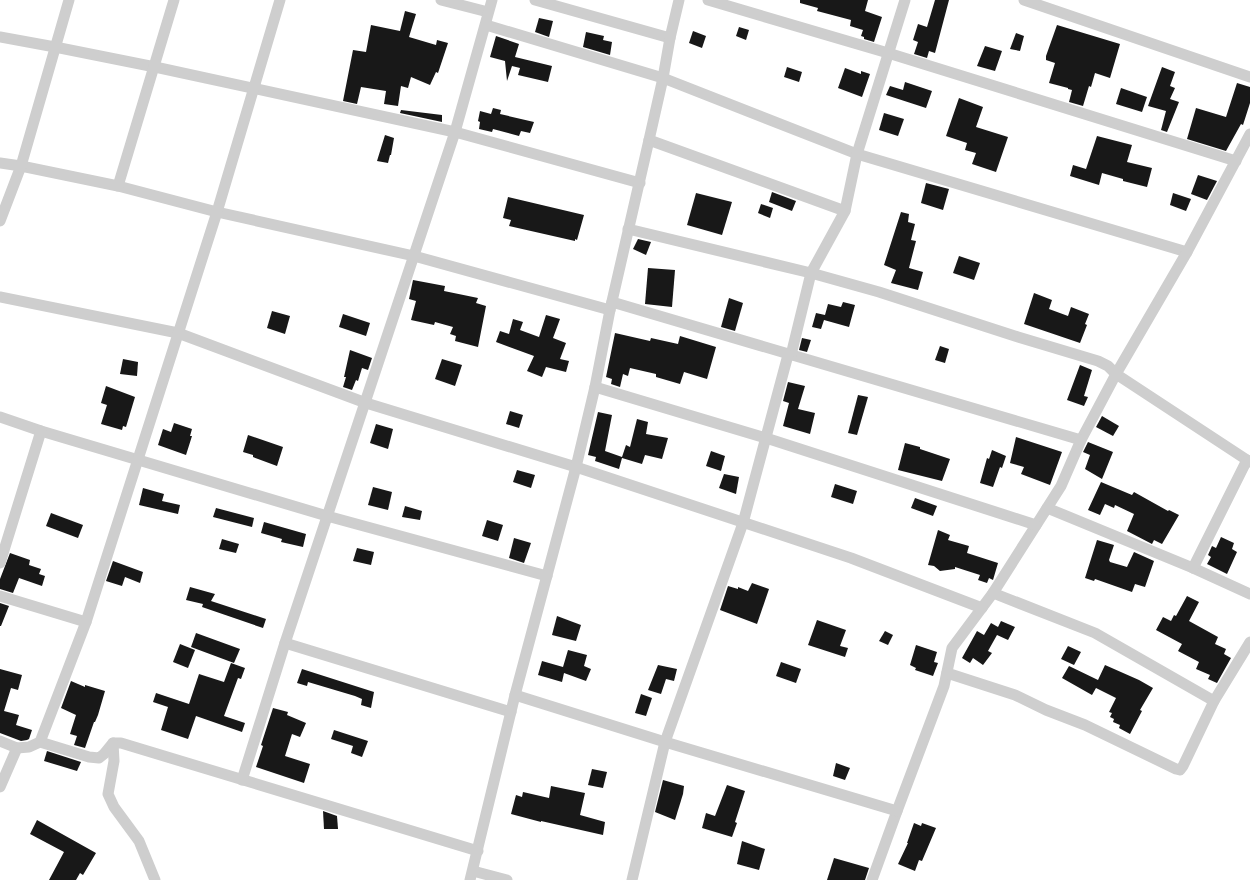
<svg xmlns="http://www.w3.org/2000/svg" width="1250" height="880" font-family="Quicksand,sans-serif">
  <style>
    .building { fill: #181818 }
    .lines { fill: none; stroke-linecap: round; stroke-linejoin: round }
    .minor { stroke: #cecece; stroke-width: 11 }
  </style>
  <rect width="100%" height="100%" fill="#fff"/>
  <g class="building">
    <path d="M800,0h68l-3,11 17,6 -8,25 -10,-3v-2l-3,-1 2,-6 -13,-4 1,-6 -34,-9 1,-3 -18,-5z"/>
    <path d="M935,0h14l-14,53 -6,-2 -2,7 -13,-4 4,-12 -5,-2 5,-16 9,3z"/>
    <path d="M405,11l11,3 -7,23 27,8 1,-5 11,3 -10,30 -2,-1 -6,13 -19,-8 -3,11 -7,-2 -3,20 -14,-2 2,-13 -25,-4 -4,17 -14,-3 10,-51 13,2 5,-27 29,6z"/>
    <path d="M539,18l14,3 -4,16 -14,-5z"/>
    <path d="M1057,25l63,19 -10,34 -15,-5 -4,14 -2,-1 -6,20 -14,-4 3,-12 -4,-1v-1l-19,-5 6,-20 -9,-3v-4z"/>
    <path d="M739,27l10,3 -3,10 -10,-4z"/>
    <path d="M693,31l13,5 -4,12 -13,-5z"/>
    <path d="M586,32l18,4 -1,4 9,2 -2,13 -27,-8z"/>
    <path d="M1016,33l8,3 -4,15 -10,-2z"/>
    <path d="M496,36l23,8 -4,13 37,9 -4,16 -30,-7 2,-7 -8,-2 -5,15 -2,-20 -15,-4z"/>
    <path d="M985,46l17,5 -7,20 -18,-5z"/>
    <path d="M787,67l15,5 -3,10 -15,-5z"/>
    <path d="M1162,67l13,5 -5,14 5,2 -5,11 9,3 -12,30 -6,-2 5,-19 -18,-5z"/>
    <path d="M845,68l16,6v-3l9,3 -8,23 -24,-9z"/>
    <path d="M905,82l27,9 -6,17 -40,-13 4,-9 13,4z"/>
    <path d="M1237,83l13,4v16l-7,22 -2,-1 -15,27 -39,-12 9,-31 30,9z"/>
    <path d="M1121,88l26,9 -5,15 -26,-8z"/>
    <path d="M959,98l24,9 -7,20 32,10 -12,35 -24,-8 4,-11 -11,-3 2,-7 -21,-7z"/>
    <path d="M493,108l8,2 -1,4 34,8 -4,11 -9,-2 -2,5 -26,-7 -1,3 -13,-3 1,-7 -2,-1 2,-10 11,3z"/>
    <path d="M401,110l41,5v7l-42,-9z"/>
    <path d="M884,113l20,6 -6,17 -19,-6z"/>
    <path d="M385,135l9,3 -3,17h-1l-2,8 -11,-2z"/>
    <path d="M1097,136l35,9 -5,17 25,6 -5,19 -24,-6v-2l-21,-6 -3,12 -29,-9 3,-11 13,4z"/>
    <path d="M1198,175l19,6 -10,19 -16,-6z"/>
    <path d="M926,183l23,6 -6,21 -22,-7z"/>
    <path d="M772,192l24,9 -4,10 -23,-9z"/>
    <path d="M696,193l36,9 -10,33 -35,-10z"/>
    <path d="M1173,193l18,6 -5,12 -16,-6z"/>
    <path d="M508,197l76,18 -7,25 -2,-1v2l-66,-15 2,-6 -8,-2z"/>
    <path d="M761,204l12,4 -3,10 -12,-5z"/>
    <path d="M901,212l8,2 -1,8 7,2 -4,16 5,1 -7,27 14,4 -5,18 -27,-7 5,-13 -12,-5z"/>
    <path d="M638,239l13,3 -5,13 -13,-6z"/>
    <path d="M959,256l21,7 -6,17 -21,-7z"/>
    <path d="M648,268l27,2 -3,37 -27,-3z"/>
    <path d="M413,280l32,6 -1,5 34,7 -2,5 10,3 -8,41 -23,-6 1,-5 -6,-2 3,-7 -18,-5 -1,3 -23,-5 5,-19 -7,-2z"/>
    <path d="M1034,293l18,7 -3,9 19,7 3,-9 18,7 -4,10 2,1 -7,18 -56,-19z"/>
    <path d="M729,298l14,5 -8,28 -14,-4z"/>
    <path d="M843,302l12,3 -6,22 -25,-7 -3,9 -9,-2 4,-14 9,2 3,-11 13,3z"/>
    <path d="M272,311l18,5 -5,18 -18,-6z"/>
    <path d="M343,314l27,9 -4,13 -27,-9z"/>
    <path d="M546,315l14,4 -7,19 13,5 -6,16 9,2 -3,11 -20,-5 -4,10 -15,-6 7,-15 -38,-14 4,-11 9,3 4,-15 10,3 -3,8 19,7z"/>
    <path d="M615,333l35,8 1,-3 27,6 2,-8 36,11 -9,32 -23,-7 -4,12 -24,-7v-3l-26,-6 -2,8 -5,-2 -3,13 -9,-3 1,-5 -6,-2z"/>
    <path d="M802,338l9,2 -4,12 -8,-2z"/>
    <path d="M940,346l9,3 -4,14 -10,-3z"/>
    <path d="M350,350l22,8 -4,12 -6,-2 -4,13 -2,-1 -4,10 -9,-3 3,-10h-2z"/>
    <path d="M123,359l15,3 -1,14 -17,-2z"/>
    <path d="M442,359l20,6 -7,21 -20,-7z"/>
    <path d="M1080,365l12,5 -8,26 4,1 -4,9 -17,-6z"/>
    <path d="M788,382l17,4 -7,23 17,4 -5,21 -27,-8 6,-23 -6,-2z"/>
    <path d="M106,386l29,11 -9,30 -3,-1 -1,4 -21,-6 6,-19 -6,-2z"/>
    <path d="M858,395l10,2 -11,38 -9,-2z"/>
    <path d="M510,411l13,4 -4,13 -13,-4z"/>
    <path d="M598,412l14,3 -7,36 17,6 4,-12 4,2 7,-28 11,3 -2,12 22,4 -6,21 -17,-4 -3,9 -20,-6 -3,11 -24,-8 1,-4 -8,-2z"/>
    <path d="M1102,416l17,10 -6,10 -17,-9z"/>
    <path d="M174,423l18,6 -2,7h2l-6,19 -28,-10 5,-16 8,3z"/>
    <path d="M376,424l17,5 -5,20 -18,-6z"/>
    <path d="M248,435l35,12 -6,19 -24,-9v-2l-10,-3z"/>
    <path d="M1016,437l46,15 -12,33 -29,-11 3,-7 -14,-4z"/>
    <path d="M1088,442l25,10 -11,27 -17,-10 5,-14 -7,-3z"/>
    <path d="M905,443l15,4v2l30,10 -8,22 -44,-11z"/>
    <path d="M992,450l14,6 -4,12 -2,-1 -7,20 -13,-4 7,-25 2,1z"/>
    <path d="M711,451l14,5 -4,15 -15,-5z"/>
    <path d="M517,470l18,5 -4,13 -18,-6z"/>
    <path d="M724,474l15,3 -3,17 -17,-6z"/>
    <path d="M1101,482l31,13 2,-3 34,19 1,-1 10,5 -17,29 -8,-4 -2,4 -25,-13 7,-17 -19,-9 -1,3 -9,-4 -5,11 -12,-5z"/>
    <path d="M835,484l22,7 -4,13 -22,-7z"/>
    <path d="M373,487l19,5 -4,18 -20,-5z"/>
    <path d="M143,488l21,6 -2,7 18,4 -2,9 -39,-9z"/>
    <path d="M915,498l22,8 -4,10 -22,-8z"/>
    <path d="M405,506l17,5 -2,9 -18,-3z"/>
    <path d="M216,508l38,10 -2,9 -39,-10z"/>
    <path d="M51,513l32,12 -5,13 -32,-12z"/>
    <path d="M487,520l16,5 -5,16 -16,-5z"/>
    <path d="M264,522l42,12 -3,13 -22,-5 1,-3 -21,-6z"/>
    <path d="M938,530l12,5 -2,5 21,6 -2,7 31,10 -5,17 -4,-2 -2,5 -9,-3 2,-5 -25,-8v2l-15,2 -6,-5 -6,-1z"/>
    <path d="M1221,537l13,6 -2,6 5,3 -10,22 -20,-10 4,-7 -3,-2 4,-9 4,2z"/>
    <path d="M514,538l17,5 -7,20 -15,-5z"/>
    <path d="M222,539l17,5 -3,9 -17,-4z"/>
    <path d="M1097,540l17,5 -5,15 1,2 17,5 7,-15 20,9 -9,26 -10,-3 -3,8 -37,-13 -1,2 -9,-3z"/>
    <path d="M357,548l17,4 -3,13 -18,-4z"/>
    <path d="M10,553l20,7 -1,5 12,4 -2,5 6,2 -3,10 -23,-8 -6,15 -13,-4v-10z"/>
    <path d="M113,561l30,11 -3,11 -15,-6 -3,9 -16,-5z"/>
    <path d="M752,583l17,6 -12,35 -37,-14 8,-24 10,3v-2l10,4z"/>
    <path d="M190,587l25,7 -4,7 55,18 -3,9 -61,-21 1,-3 -17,-4z"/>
    <path d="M1187,596l12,6 -10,19 29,16 -3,7 11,5 -2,5 7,4 -14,25 -9,-4 2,-4 -14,-6 3,-7 -21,-11 4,-7 -26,-14 7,-13 8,4 3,-6 2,1z"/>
    <path d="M0,603l9,3 -8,20h-1z"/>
    <path d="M557,616l24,9 -5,16 -24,-6z"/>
    <path d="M817,620l29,10 -6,16 8,2 -3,9 -37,-12z"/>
    <path d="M1001,621l14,6 -7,13 -11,-5 -9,16 4,2 -9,12 -10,-7 -3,5 -8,-5 15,-27 7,4 7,-12 7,4z"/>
    <path d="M885,631l8,4 -5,10 -9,-4z"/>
    <path d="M196,633l44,16 -6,14 -43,-16z"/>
    <path d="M180,644l15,6 -7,18 -15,-6z"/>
    <path d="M916,645l21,7 -3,10 4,1 -5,13 -18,-6 1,-2 -6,-3z"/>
    <path d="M1068,646l13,6 -7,13 -13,-6z"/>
    <path d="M568,650l19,5 -3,11 7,3 -5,12 -22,-8 -2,9 -24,-7 4,-14 21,6z"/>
    <path d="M781,662l20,7 -5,14 -20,-7z"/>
    <path d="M231,663l14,5 -4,11 -3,-1 -14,38 21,7 -3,9 -46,-16 -8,23 -27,-9 7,-23 -15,-5 3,-9 33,11 10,-30 25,8z"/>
    <path d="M658,665l19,4 -3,12 -8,-2 -5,15 -13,-4z"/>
    <path d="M1105,665l34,15 14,8 -13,22 2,1 -12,23 -11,-6 1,-3 -7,-3 1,-3 -4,-2 2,-4 -3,-1 7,-14 -20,-10 -4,7 -30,-17 7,-12 29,14z"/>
    <path d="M0,669l22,6 -4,15 -7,-2 -7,23 15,4 -3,10 16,5 -3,9 -2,1 -6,1 -21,-8z"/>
    <path d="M302,669l72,23 -3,16 -10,-3 1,-6 -7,-3 -47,-14 -1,4 -10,-3z"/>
    <path d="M71,681l14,6v-2l20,6 -7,24 -3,7h-1l-9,26 -11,-3 3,-9 -7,-2 6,-19 -15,-7z"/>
    <path d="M641,694l11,4 -6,18 -11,-3z"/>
    <path d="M273,708l15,4 -1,3 19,8 -6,14 -8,-3 -7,22 25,8 -6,19 -48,-16 7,-21 -2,-1z"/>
    <path d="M334,730l34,11 -6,16 -11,-4 2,-7 -22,-7z"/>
    <path d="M47,751l34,11 -4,9 -33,-10z"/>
    <path d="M836,763l14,5 -5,12 -12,-4z"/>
    <path d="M592,769l15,3 -4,16 -15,-3z"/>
    <path d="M663,780l21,6 -1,8 -8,26 -20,-8z"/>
    <path d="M727,785l18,6 -10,31 2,1 -5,14 -30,-9 4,-15 9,3z"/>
    <path d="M551,786l34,7 -5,22 25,7 -2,13 -62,-14v1l-30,-8 5,-19 6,2 1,-5 26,6z"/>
    <path d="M323,811l14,5 1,13h-14z"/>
    <path d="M37,820l59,33 -13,22 -3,-2 -4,7h-27l15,-28 -34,-18z"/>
    <path d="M914,823l7,3 1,-3 14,5 -14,33 -3,-1 -4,11 -17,-7 10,-21h-1z"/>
    <path d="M742,841l23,8 -6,21 -22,-6z"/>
    <path d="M834,858l35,10 -4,12h-38z"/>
  </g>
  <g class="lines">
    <g class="minor">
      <path d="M441,0l47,12"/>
      <path d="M535,0l135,38"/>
      <path d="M708,0l180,53 348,108"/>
      <path d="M1024,0l226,77"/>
      <path d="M486,25l177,53 194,76 330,98"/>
      <path d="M0,37l55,10 100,20 300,65 185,51"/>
      <path d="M1250,134l-63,118 -71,122 134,88"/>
      <path d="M649,140l196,71"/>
      <path d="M0,163l21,3 97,20 99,26 197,44 196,54"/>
      <path d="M118,186l56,-186"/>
      <path d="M0,221l21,-55 48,-166"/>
      <path d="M628,229l183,44 68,19 139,45 80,24 10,5 8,8 -35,66 -20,46 -68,107 -41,55 -8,38 -47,125 -25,69"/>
      <path d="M0,297l178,36 188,70 210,64 275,91 131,50"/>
      <path d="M612,302l469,138"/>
      <path d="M791,355l20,-82 34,-62 12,-57 48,-154"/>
      <path d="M595,387l171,51 270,87"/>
      <path d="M0,417l41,14 286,85 220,60"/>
      <path d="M1047,508l146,60 57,26"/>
      <path d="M0,563l41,-132"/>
      <path d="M1193,568l54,-108"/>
      <path d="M993,593l102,40 119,68"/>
      <path d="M0,596l86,26"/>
      <path d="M285,643l226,69"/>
      <path d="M947,673l68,22 31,15 39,15 91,44 4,1 3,-4 31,-65 36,-59"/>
      <path d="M515,695l150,47 232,69"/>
      <path d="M0,741l17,7"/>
      <path d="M40,742l49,15 10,1 5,-4 9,-11h8l357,108"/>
      <path d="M113,743l1,18 -6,33 6,13 25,34 16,39"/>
      <path d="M242,780l43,-137 170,-511 37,-132"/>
      <path d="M0,787l17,-39 12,-1 11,-5 46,-120 131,-410 63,-212"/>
      <path d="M473,871l34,9"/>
      <path d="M470,880l45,-185 61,-228 19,-80 15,-77 39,-170 14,-62 7,-40 9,-38"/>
      <path d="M632,880l33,-138 78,-219 45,-168"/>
    </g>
  </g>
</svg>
